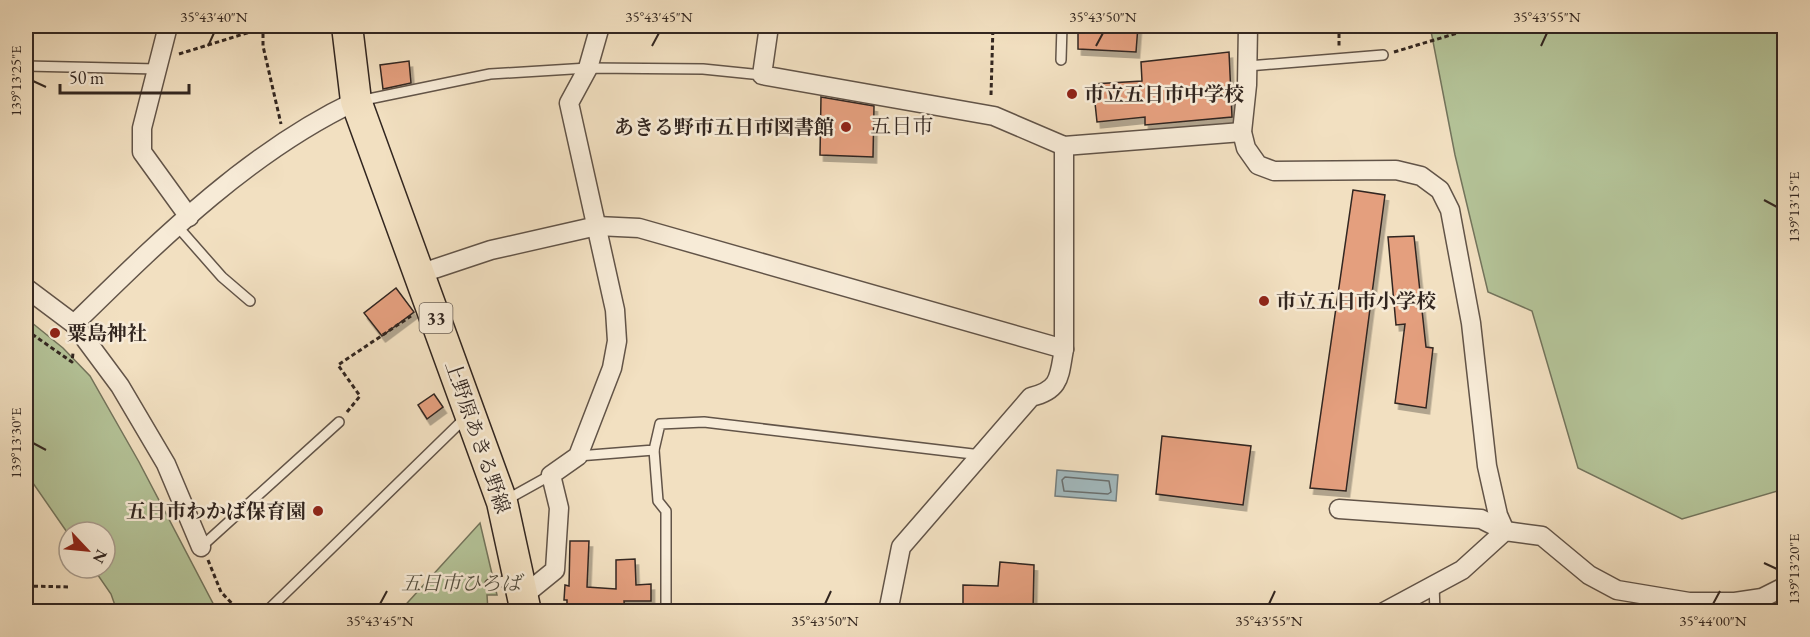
<svg xmlns="http://www.w3.org/2000/svg" width="1810" height="637" font-family="'EB Garamond','Noto Serif JP',serif">
  <style>
    .green { fill: #b4c398; stroke: #73745c; stroke-width: 1.5 }
    .water { fill: #a2babf; stroke: #757f7f; stroke-width: 1.5 }
    .lines { fill: none; stroke-linecap: round; stroke-linejoin: round }
    .shore { stroke: #6a7070; stroke-width: 1.5 }
    .building { fill: #e49f7e; stroke: #322620; stroke-width: 1.5; filter: url(#shadow) }
    .lane-casing { stroke: #625448; stroke-width: 12 }
    .street-casing { stroke: #625448; stroke-width: 21 }
    .primary-casing { stroke: #322620; stroke-width: 33 }
    .path { stroke: #322620; stroke-width: 3; stroke-dasharray: 4.5 3; stroke-linecap: butt }
    .lane { stroke: #f7ebd7; stroke-width: 9 }
    .street { stroke: #f7ebd7; stroke-width: 18 }
    .primary { stroke: #f2e0c1; stroke-width: 30 }
    .ticks { fill: none; stroke: #322620; stroke-width: 2 }
    .poi-dot { fill: #8f2418; stroke: #f7ebd7; stroke-width: 2 }
    .labels { text-anchor: middle; dominant-baseline: central; stroke-width: 5; stroke-linejoin: round; paint-order: stroke }
    .shield { fill: #f7ebd7; stroke: #6d6157; stroke-width: 1.5 }
    .shield-label { font-size: 18px; font-weight: bold; fill: #322620 }
    .poi-label { font-size: 20px; font-weight: bold; fill: #322620; stroke: #f7ebd7; text-anchor: start }
    .street-label { font-size: 20px; fill: #322620; stroke: #f7ebd7 }
    .park-label { font-size: 20px; font-style: italic; fill: #524d3e; stroke: #f7ebd7 }
    .neighbourhood-label { font-size: 21px; fill: #322620; stroke: #f7ebd7 }
    .neatline { fill: none; stroke: #322620; stroke-width: 2 }
    .ticks-label { font-size: 15px; text-anchor: middle; fill: #322620 }
  </style>
  <defs>
    <filter id="shadow"><feDropShadow dx="3.5" dy="6" stdDeviation="0" flood-color="#0004"/></filter>
  </defs>
  <rect width="100%" height="100%" fill="#f2e0c1"/>
  <filter id="stains"><feTurbulence type="fractalNoise" baseFrequency=".00333" numOctaves="4"/><feColorMatrix values="0 0 0 0 .2 0 0 0 0 .09 0 0 0 0 .02 0 0 0 .5 -.17"/></filter>
  <radialGradient id="worn" r=".72"><stop offset=".6" stop-color="#630" stop-opacity="0"/><stop offset="1" stop-color="#630" stop-opacity=".3"/></radialGradient>
  <g class="green">
    <path d="M1430,26h354v463l-102,30 -104,-51 -46,-157 -44,-19 -33,-137z"/>
    <path d="M26,318l37,30 27,28 49,86 78,149h-100l-6,-17 -18,-26h12v-36h-36v3l-43,-62z"/>
    <path d="M480,523l17,72h-10l1,16 -89,1z"/>
  </g>
  <path class="water" d="M1057,470l61,5 -2,26 -61,-5z"/>
  <g class="lines">
    <path class="shore" d="M1065,477l44,4 2,11 -3,2 -44,-3 -2,-11z"/>
  </g>
  <g class="building">
    <path d="M1078,26h60l-2,26 -58,-3z"/>
    <path d="M1229,52l3,65 -87,8v-8l-48,5 -4,-38 49,-3 -1,-19z"/>
    <path d="M409,61l2,22 -28,6 -3,-24z"/>
    <path d="M821,97l53,9 -1,51 -53,-2z"/>
    <path d="M1353,190l32,5 -39,296 -36,-3z"/>
    <path d="M1414,236l12,111 7,1 -7,60 -31,-5 10,-79 -9,1 -8,-88z"/>
    <path d="M396,288l18,24 -32,24 -18,-23z"/>
    <path d="M434,394l9,13 -16,12 -9,-14z"/>
    <path d="M1162,436l89,10 -8,59 -87,-11z"/>
    <path d="M570,541h19l-2,46 29,2v-29l19,-1 1,26 15,-1v17h-27l1,11h-58v-12h-3l1,-15 4,1z"/>
    <path d="M1000,562l34,3 -1,47 -70,-2v-25l35,1z"/>
  </g>
  <g class="lines">
    <defs>
      <g id="lane">
        <path d="M1061,60l1,-34"/>
        <path d="M26,66l131,3"/>
        <path d="M1248,66l135,-11"/>
        <path d="M359,101l131,-27 98,-6 115,1 59,6"/>
        <path d="M178,227l44,50 28,24"/>
        <path d="M654,450l4,51 8,10v101"/>
        <path d="M578,456l76,-6 6,-26 44,-2 277,33"/>
        <path d="M506,500l45,-25"/>
        <path d="M201,547l138,-125"/>
        <path d="M490,584l24,-5"/>
        <path d="M1434,585l1,27"/>
        <path d="M266,612l199,-194"/>
      </g>
      <g id="street">
        <path d="M168,26l-26,102v24l47,65"/>
        <path d="M769,26l-7,49 232,41 70,30 178,-14"/>
        <path d="M1248,26l-1,59 -5,47 4,16 12,17 16,6 122,-1 25,6 19,14 10,20 21,113 16,143 11,49 7,16"/>
        <path d="M419,274l72,-24 106,-24 42,2 425,121"/>
        <path d="M26,288l48,36 46,62 46,78 35,83"/>
        <path d="M74,324c85,-83 174,-172 282,-223"/>
        <path d="M1339,509l142,10 24,12"/>
        <path d="M523,596l32,-26 4,-62 -8,-33 27,-19 34,-88 5,-27 -2,-31 -46,-207 19,-35 12,-42"/>
        <path d="M888,612l13,-65 130,-150c30,-7 28,-21 33,-48v-203"/>
        <path d="M1384,612l78,-42 43,-39 37,5 47,39 28,15 72,12h46l27,-4 22,-11"/>
      </g>
      <path id="primary" d="M347,26l9,75 146,401 24,110"/>
    </defs>
    <use href="#lane" class="lane-casing"/>
    <use href="#street" class="street-casing"/>
    <use href="#primary" class="primary-casing"/>
    <g class="path">
      <path d="M263,26v20l18,78"/>
      <path d="M1339,26v22"/>
      <path d="M1394,52l87,-26"/>
      <path d="M179,54l84,-26"/>
      <path d="M991,95l2,-69"/>
      <path d="M26,330l46,32 1,-9"/>
      <path d="M347,412l13,-16 -22,-31 73,-49"/>
      <path d="M208,560l13,32 19,20"/>
      <path d="M26,586l44,1"/>
    </g>
    <use href="#lane" class="lane"/>
    <use href="#street" class="street"/>
    <use href="#primary" class="primary"/>
  </g>
  <path class="ticks" d="M208,46l6,-13M652,46l7,-13M1096,46l7,-13M1541,46l6,-13M33,81l13,6M1764,200l13,7M33,443l13,7M1764,563l13,6M380,604l7,-13M825,604l6,-13M1269,604l6,-13M1713,604l7,-13"/>
  <g class="poi-dot">
    <circle cx="1072" cy="94" r="6"/>
    <circle cx="846" cy="127" r="6"/>
    <circle cx="1264" cy="301" r="6"/>
    <circle cx="55" cy="333" r="6"/>
    <circle cx="318" cy="511" r="6"/>
  </g>
  <g class="labels">
    <rect class="shield" x="419.5" y="303" width="33" height="30" rx="4.5"/>
    <g class="shield-label">
      <text x="436" y="318">33</text>
    </g>
    <g class="poi-label">
      <text x="1084" y="94">市立五日市中学校</text>
      <text x="834" y="127" text-anchor="end">あきる野市五日市図書館</text>
      <text x="1276" y="301">市立五日市小学校</text>
      <text x="67" y="333">粟島神社</text>
      <text x="306" y="511" text-anchor="end">五日市わかば保育園</text>
    </g>
    <g class="street-label">
      <text transform="translate(478 437) rotate(71)">上野原あきる野線</text>
    </g>
    <g class="park-label">
      <text x="461" y="583">五日市ひろば</text>
    </g>
    <g class="neighbourhood-label">
      <text x="902" y="125">五日市</text>
    </g>
  </g>
  <rect width="1810" height="637" fill="none" stroke="#f2e0c1" stroke-width="66"/>
  <g transform="translate(87 550) rotate(116)"><circle r="28" fill="#f7ebd7" stroke="#a89c8e" stroke-width="1.5"/>
  <path d="M0-4.5L10 22L0 15L-10 22Z" fill="#8f2418"/>
  <text y="-9" font-size="16" font-weight="bold" text-anchor="middle" fill="#322620">N</text>
  </g>
  <path d="M60 84v9h129v-9" fill="none" stroke="#322620" stroke-width="3"/>
  <text x="69" y="84" font-size="18" fill="#322620" stroke="#f7ebd7" stroke-width="4.5" paint-order="stroke">50 m</text>
  <rect x="33" y="33" width="1744" height="571" class="neatline"/>
  <g class="ticks-label">
    <text x="214" y="22">35°43'40"N</text>
    <text x="659" y="22">35°43'45"N</text>
    <text x="1103" y="22">35°43'50"N</text>
    <text x="1547" y="22">35°43'55"N</text>
    <text transform="translate(16 81) rotate(-90)" y="5">139°13'25"E</text>
    <text transform="translate(1794 207) rotate(-90)" y="5">139°13'15"E</text>
    <text transform="translate(16 443) rotate(-90)" y="5">139°13'30"E</text>
    <text transform="translate(1794 569) rotate(-90)" y="5">139°13'20"E</text>
    <text x="380" y="626">35°43'45"N</text>
    <text x="825" y="626">35°43'50"N</text>
    <text x="1269" y="626">35°43'55"N</text>
    <text x="1713" y="626">35°44'00"N</text>
  </g>
  <rect width="100%" height="100%" filter="url(#stains)"/>
  <rect width="100%" height="100%" fill="url(#worn)"/>
</svg>
